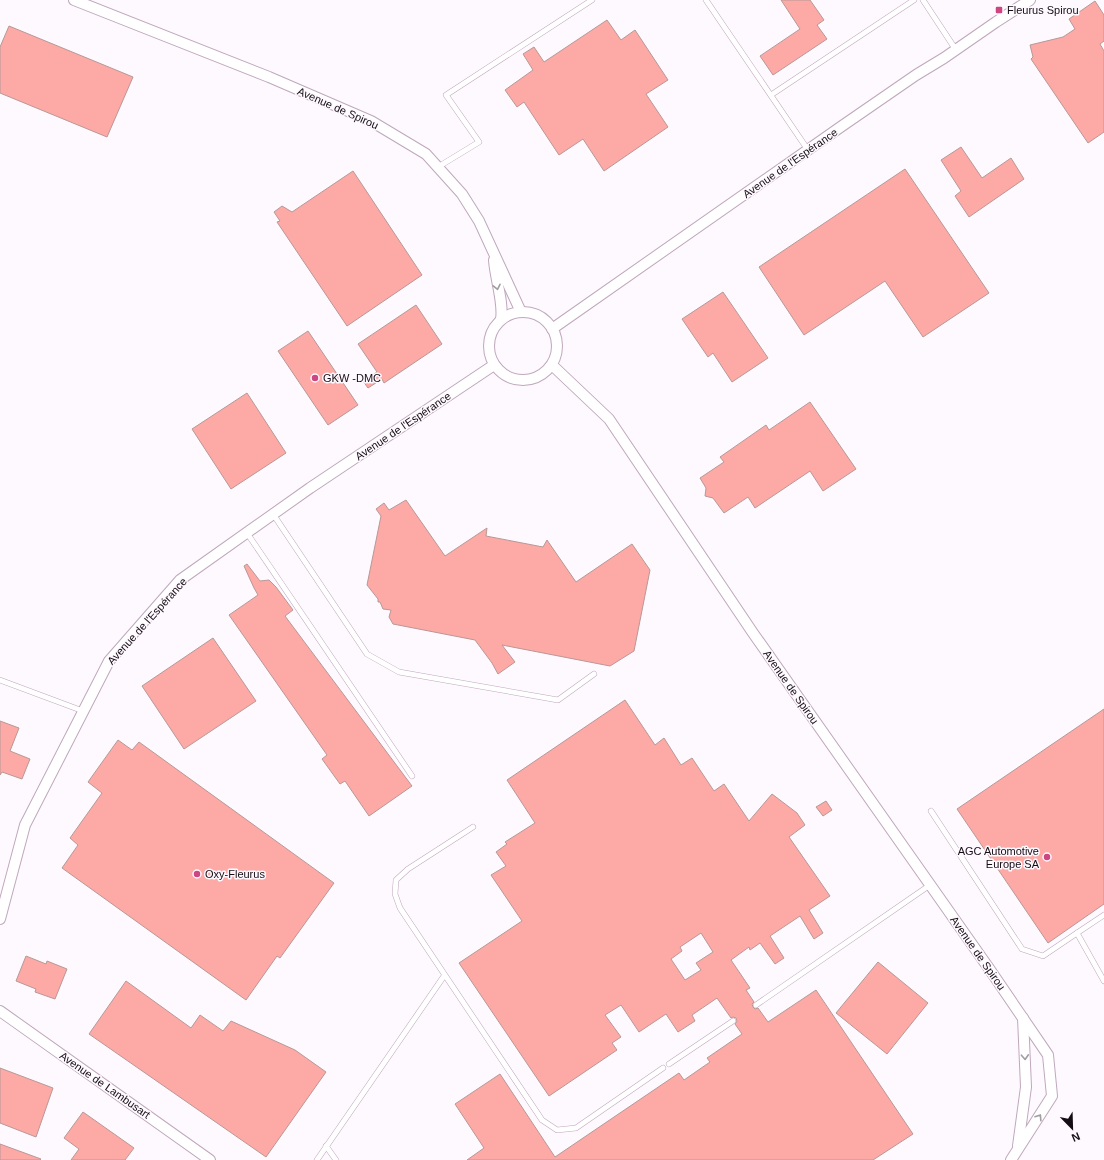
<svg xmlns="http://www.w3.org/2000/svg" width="1104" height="1160" font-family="Arial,sans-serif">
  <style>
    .building { fill: #fda9a6; stroke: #b89896; fill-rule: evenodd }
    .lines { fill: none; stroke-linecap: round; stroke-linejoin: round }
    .service-casing { stroke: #bfa8bd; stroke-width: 6 }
    .minor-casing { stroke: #bfa8bd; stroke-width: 12 }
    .service { stroke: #fff; stroke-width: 5 }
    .minor { stroke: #fff; stroke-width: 10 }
    .oneway { stroke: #a19ea1 }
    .poi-dot { fill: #cd4581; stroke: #fef9fe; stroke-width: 1.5 }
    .labels { text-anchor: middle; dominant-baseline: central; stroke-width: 3; stroke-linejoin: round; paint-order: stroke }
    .poi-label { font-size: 11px; fill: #150d14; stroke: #fef9fe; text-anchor: start }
    .street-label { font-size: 11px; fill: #150d14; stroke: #fef9fe }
  </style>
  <rect width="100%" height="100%" fill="#fef9fe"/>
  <g class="building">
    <path d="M781,0h29l14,20 -7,5 10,14 -54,36 -13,-19 40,-27z"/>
    <path d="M1095,1l9,14v26l-4,3 4,7v81l-16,11 -57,-84 2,-2 -3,-12 33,-8 12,-8 -6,-10z"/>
    <path d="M607,20l14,20 14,-10 33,50 -22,14 22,33 -64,44 -21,-32 -24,16 -35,-53 -7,5 -12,-17 28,-20 -10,-16 11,-7 10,15z"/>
    <path d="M9,26l124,51 -26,60 -107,-44v-46z"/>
    <path d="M961,147l21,31 29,-20 13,21 -55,38 -14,-21 6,-5 -20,-31z"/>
    <path d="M905,169l84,124 -66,44 -38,-56 -81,54 -45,-68z"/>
    <path d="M353,171l69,104 -75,51 -70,-104 3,-1 -6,-9 8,-6 10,6z"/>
    <path d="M723,292l45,66 -36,24 -19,-29 -5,4 -26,-38z"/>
    <path d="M416,305l26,39 -58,39 -2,-4 -14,9 -5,-7 14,-9 -19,-28z"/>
    <path d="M308,331l50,74 -30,20 -50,-74z"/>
    <path d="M247,393l39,60 -55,36 -39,-60z"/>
    <path d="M810,402l46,67 -33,22 -13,-20 -55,37 -7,-11 -24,16 -11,-15 -8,-2 1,-8 -6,-10 24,-16 -4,-5 46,-32 3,5z"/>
    <path d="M406,500l39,56 42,-28 -1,8 57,11 4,-7 29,42 56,-38 18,26 -16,81 -24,15 -108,-21 13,17 -17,12 -6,-11 -17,-23 -82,-16 -4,-7 2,-7 -8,-1 -3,-7h-2v-3l-11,-14 14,-69 -5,-7 8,-6 5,7z"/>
    <path d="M247,564l13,17 9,-1 7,7 17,23 -8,6 127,170 -43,30 -24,-35 -5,3 -18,-25 5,-4 -98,-140 29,-20 -4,-7 -10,-22z"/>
    <path d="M213,638l43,63 -72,48 -42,-63z"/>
    <path d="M625,700l30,45 9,-7 17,27 11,-7 22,33 10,-7 25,37 23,-27 25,19 8,12 -16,12 41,59 -21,14 14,23 -9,6 -14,-23 -30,20 14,22 -9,6 -15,-21 -10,7 -1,-3 -18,13 19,28 -4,2 8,12 -2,2 1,3 2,2 3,-1 10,14 48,-32 97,144 -40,26h-406l17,-12 -29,-44 45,-30 55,83 124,-84 5,7 26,-18 -3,-4 35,-24 -7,-10 2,-3 -1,-3 -3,-1 -2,1 -14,-20 -25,17 3,6 -17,11 -12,-18 -27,18 -18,-27 -16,10 16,22 -9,6 5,7 -68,46 -90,-133 63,-42 -31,-46 15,-9 -10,-14 11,-8 -2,-2 30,-19 -28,-43zM701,933l12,19 -17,11 5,7 -16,10 -14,-21 11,-8 -2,-4z"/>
    <path d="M1104,709v195l-56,39 -91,-134z"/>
    <path d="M0,721l19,7 -9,23 20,8 -8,20 -20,-7 -2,3z"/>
    <path d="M118,740l14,10 7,-8 195,141 -54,75 -3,-2 -31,44 -184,-132 16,-23 -8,-7 32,-45 -14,-11z"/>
    <path d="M826,801l6,9 -9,6 -7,-9z"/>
    <path d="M26,956l20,8 1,-3 20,8 -12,30 -20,-7 1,-3 -20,-8z"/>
    <path d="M878,962l50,41 -41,51 -51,-41z"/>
    <path d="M126,981l65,47 9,-13 23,16 8,-10 64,29 31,22 -60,85 -177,-123z"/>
    <path d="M0,1068l53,20 -17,49 -36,-14z"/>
    <path d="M83,1112l51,36 -9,12h-54l8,-11 -15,-11z"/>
    <path d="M0,1144l41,15 -1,1h-40z"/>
  </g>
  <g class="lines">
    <defs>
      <g id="service">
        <path d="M706,0l102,150"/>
        <path d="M923,0l33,50"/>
        <path d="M771,95l143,-95"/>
        <path d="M438,167l41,-25 -33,-47 146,-95"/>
        <path d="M273,514l94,140 32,18 159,28 36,-26"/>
        <path d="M247,533l165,243"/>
        <path d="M0,680l83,31"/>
        <path d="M931,811l91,138 21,7 34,-23"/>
        <path d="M473,827l-65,42 -12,11 -1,14 5,14 142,212 15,10 19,-2 87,-60"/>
        <path d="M1104,915l-27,18 27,48"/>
        <path d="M756,1005l174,-120"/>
        <path d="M669,1064l64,-43"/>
        <path d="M326,1146l10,14"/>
        <path d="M317,1160l127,-184"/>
      </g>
      <g id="minor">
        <path d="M74,0l195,77 102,44 55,33 36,40 17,27 42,91"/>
        <path d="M494,260c1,18 10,43 7,59"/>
        <circle cx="523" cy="346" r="34"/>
        <path d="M552,329l290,-203 74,-51 28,-17 52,-36 34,-22"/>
        <path d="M552,365l57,54 144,214 235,334 60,88 4,41 -41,64"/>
        <path d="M0,919l25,-94 84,-164 71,-81 130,-92 184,-123"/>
        <path d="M0,1011l210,149"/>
        <path d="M1018,1146l8,-59 -3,-69"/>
      </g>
    </defs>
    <use href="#service" class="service-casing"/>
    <use href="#minor" class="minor-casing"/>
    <use href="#service" class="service"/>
    <use href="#minor" class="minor"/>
  </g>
  <defs><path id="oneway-chevron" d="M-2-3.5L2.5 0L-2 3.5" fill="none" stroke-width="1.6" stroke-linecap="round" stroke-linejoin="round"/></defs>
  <g class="oneway">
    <use href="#oneway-chevron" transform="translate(497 287) rotate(78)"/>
    <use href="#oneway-chevron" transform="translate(1025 1057) rotate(87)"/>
    <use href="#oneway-chevron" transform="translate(1039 1117) rotate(-57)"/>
  </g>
  <g class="poi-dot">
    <rect x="995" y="6" width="8" height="8" rx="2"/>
    <circle cx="315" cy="378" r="4"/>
    <circle cx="1047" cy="857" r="4"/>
    <circle cx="197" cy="874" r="4"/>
  </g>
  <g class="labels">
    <g class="poi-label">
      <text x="1007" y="10">Fleurus Spirou</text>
      <text x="323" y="378">GKW -DMC</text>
      <text x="1039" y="851" text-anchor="end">AGC Automotive<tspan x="1039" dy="13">Europe SA</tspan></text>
      <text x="205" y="874">Oxy-Fleurus</text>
    </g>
    <g class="street-label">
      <text transform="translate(338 108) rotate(24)">Avenue de Spirou</text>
      <text transform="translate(790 163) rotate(-35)">Avenue de l'Espérance</text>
      <text transform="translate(403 426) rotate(-34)">Avenue de l'Espérance</text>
      <text transform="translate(147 621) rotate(-48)">Avenue de l'Espérance</text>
      <text transform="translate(791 687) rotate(55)">Avenue de Spirou</text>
      <text transform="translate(978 953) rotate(55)">Avenue de Spirou</text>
      <text transform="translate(105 1085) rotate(35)">Avenue de Lambusart</text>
    </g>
  </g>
  <g transform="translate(1072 1128) rotate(157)" stroke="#fef9fe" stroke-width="3" paint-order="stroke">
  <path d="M0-3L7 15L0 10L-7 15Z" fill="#150d14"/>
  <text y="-6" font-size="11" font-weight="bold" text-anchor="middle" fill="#150d14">N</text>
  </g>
</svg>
